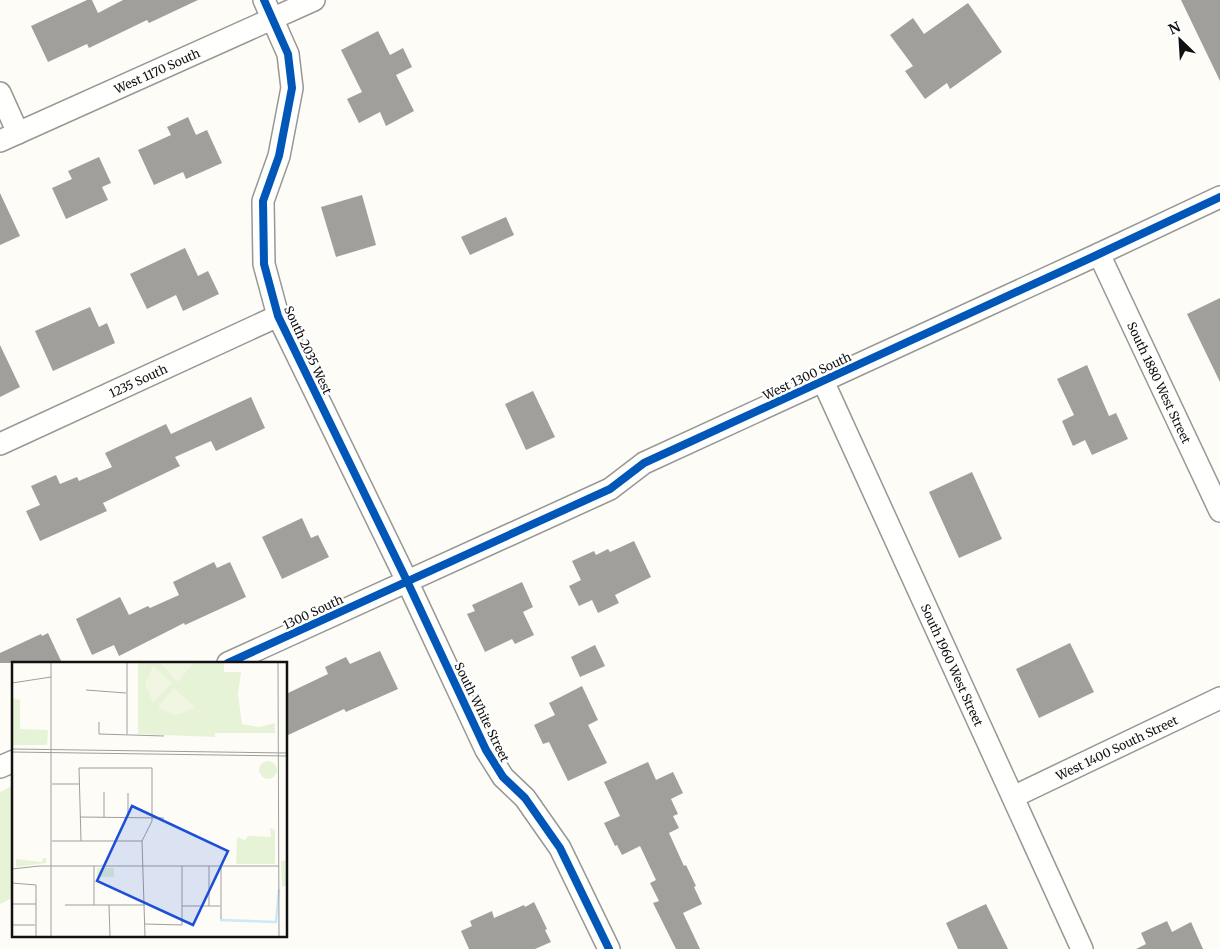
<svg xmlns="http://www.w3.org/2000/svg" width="1220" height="949" font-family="Merriweather,serif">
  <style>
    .green { fill: #e7f3d7 }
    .building { fill: #a19f9c }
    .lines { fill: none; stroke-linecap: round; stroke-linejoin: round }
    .minor-casing { stroke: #979795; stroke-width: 24 }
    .minor { stroke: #fffffe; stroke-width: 21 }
    .cycleway-casing { stroke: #fff; stroke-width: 11 }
    .cycleway { stroke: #0057b8; stroke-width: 8 }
    .labels { text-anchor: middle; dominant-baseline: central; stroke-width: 5; stroke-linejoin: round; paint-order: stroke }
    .street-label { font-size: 12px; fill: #111; stroke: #fff }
    .inset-river { fill: none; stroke: #cde8f7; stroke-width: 2.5 }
    .inset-road { fill: none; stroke: #9f9e9b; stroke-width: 1 }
    .view { fill: #1d4ed8; fill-opacity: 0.15; stroke: #1d4ed8; stroke-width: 2.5 }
    .inset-edge { fill: none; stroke: #111; stroke-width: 2.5 }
  </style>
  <rect width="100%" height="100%" fill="#fdfcf7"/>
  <path class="green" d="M14,785v112l-14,7v-112z"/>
  <g class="building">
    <path d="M87,0h5l6,13 25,-13h75l-49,23 -2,-3 -58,28 -2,-4 -39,18 -17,-36z"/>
    <path d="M1181,0h39v81z"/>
    <path d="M968,3l34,49 -52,37 -3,-6 -22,16 -20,-28 8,-5 -23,-31 23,-17 11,16z"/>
    <path d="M378,31l12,24 13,-7 9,19 -16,8 18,36 -28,15 -6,-14 -21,11 -12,-24 15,-7 -21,-42z"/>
    <path d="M188,117l8,18 11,-5 15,33 -36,16 -3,-7 -29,13 -16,-35 33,-15 -4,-8z"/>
    <path d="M99,157l12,26 -9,4 6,13 -42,19 -14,-31 20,-9 -4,-8z"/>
    <path d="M0,193l20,43 -20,9z"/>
    <path d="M362,195l14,50 -40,12 -15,-50z"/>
    <path d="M506,217l8,18 -44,20 -9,-18z"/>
    <path d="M185,248l13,28 10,-5 11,23 -36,17 -7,-16 -29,14 -17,-35z"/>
    <path d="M1220,298v84l-33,-68z"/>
    <path d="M90,307l9,20 8,-4 8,20 -62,28 -18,-40z"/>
    <path d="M0,345l20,42 -20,10z"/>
    <path d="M1087,365l22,51 7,-3 12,26 -36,16 -7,-15 -12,6 -11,-25 12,-6 -17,-36z"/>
    <path d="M533,391l22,46 -29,13 -21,-46z"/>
    <path d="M251,397l14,31 -49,23 -5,-10 -36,16 5,9 -77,37 4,8 -67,30 -14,-30 14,-6 -9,-19 25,-11 4,9 17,-7 2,4 33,-14 -7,-14 61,-29 5,10z"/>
    <path d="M972,472l30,67 -43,19 -30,-66z"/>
    <path d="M302,518l9,20 7,-3 11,22 -47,22 -20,-42z"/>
    <path d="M634,541l17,36 -36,18 4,8 -21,10 -6,-13 -13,6 -10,-20 12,-6 -9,-19 22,-10 2,4 12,-6 2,3z"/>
    <path d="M214,562l3,6 13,-6 16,35 -61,28 -1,-2 -65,33 -5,-11 -22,10 -16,-36 44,-22 9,18 19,-9 2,2 29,-13 -6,-13z"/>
    <path d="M522,582l11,25 -10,5 11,23 -19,9 -3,-5 -27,13 -18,-38 8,-3 -3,-6z"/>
    <path d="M48,633l14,30h-62v-10l41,-19 1,2z"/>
    <path d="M1070,643l24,49 -55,26 -23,-49z"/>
    <path d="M595,645l10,21 -25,11 -9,-20z"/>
    <path d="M380,651l18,38 -52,23 -2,-3 -58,27v-42l42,-20 -3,-7 21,-10 4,7z"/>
    <path d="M582,686l16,34 -10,5 19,38 -39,18 -19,-39 -6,2 -9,-19 21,-10 -6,-12z"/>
    <path d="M648,762l8,18 17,-8 10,21 -12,6 7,15 -5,2 6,12 -10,5 15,33 2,-1 10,21 -2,1 8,17 -19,9 17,36h-24l-23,-46 6,-2 -9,-18 6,-3 -16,-34 -18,9 -5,-10 -2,1 -11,-23 16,-7 -16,-34z"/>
    <path d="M534,902l13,27 -2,1 6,12 -16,7h-66l-8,-18 11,-5 -2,-5 22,-10 2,7 30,-13 1,2z"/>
    <path d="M986,904l22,45h-50l-12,-26z"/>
    <path d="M1167,921l5,11 19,-10 12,27h-67l10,-5 -5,-11z"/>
  </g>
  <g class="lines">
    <defs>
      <g id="minor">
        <path d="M264,0l24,54 4,34 -13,68 -16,45 1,63 14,52 129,265 79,169 17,27 22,21 35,50 49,101"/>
        <path d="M0,93l18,40"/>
        <path id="s1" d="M0,141l314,-141"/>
        <path id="s2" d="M1099,254l121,257"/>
        <path id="s3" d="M823,381l259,568"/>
        <path id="s4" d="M0,444l278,-128"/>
        <path d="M228,663l382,-174 34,-26 455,-209 121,-57"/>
        <path d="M0,767l14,-6"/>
        <path id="s5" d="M1013,797l207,-99"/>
      </g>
    </defs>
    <use href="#minor" class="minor-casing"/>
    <use href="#minor" class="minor"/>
    <defs>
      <g id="cycleway">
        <path d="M264,0l24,54 4,34 -13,68 -16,45 1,63 14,52 129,265 79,169 17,27 22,21 35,50 49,101"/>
        <path d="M228,663l382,-174 34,-26 455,-209 121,-57"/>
      </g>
    </defs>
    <use href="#cycleway" class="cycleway-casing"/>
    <use href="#cycleway" class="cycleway"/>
  </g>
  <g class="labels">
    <g class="street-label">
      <text stroke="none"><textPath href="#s1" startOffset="172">West 1170 South</textPath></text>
      <text transform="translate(308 350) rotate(65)">South 2035 West</text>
      <text transform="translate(807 376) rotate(-25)">West 1300 South</text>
      <text stroke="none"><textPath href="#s4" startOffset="152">1235 South</textPath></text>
      <text stroke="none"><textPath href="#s2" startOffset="142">South 1880 West Street</textPath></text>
      <text transform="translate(313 612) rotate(-25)">1300 South</text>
      <text stroke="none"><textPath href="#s3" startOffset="312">South 1960 West Street</textPath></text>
      <text transform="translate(482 712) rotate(64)">South White Street</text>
      <text stroke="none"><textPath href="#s5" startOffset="115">West 1400 South Street</textPath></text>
    </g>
  </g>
  <g transform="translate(12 662)">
    <rect width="275" height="275" fill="#fdfcf7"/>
    <path d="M126,0h86v10h17l-3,22 4,30 17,3 16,-4v10h-60v4l-77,-3zM0,36l8,2v29l28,1 -1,15h-35zM247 108a9 9 0 1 1 18 0a9 9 0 1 1-18 0ZM258,166l5,2v34h-39l1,-27 8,3 3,-4 23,1zM31,196h3v5l-30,4v-8l26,3zM275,198v26h-5l-1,-25zM85,206h17v9h-17z" fill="#e7f3d7"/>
    <path d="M148,0h34l-15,19h-3zM141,4l19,17 -19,20 -8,-19zM162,26l21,19 -3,2 -17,6 -17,-8z" fill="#f0f6e1"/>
    <path class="inset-river" d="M208,258l56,2 3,-33"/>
    <path class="inset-road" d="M39,0v275M115,0v72M266,0l1,275M0,21l39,-6M74,28l40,3M87,60v12l65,2M0,87l275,4M0,90l275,4M40,122h27M116,154v-23M68,155l84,1M92,155v-25M40,179h90M69,179l-2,-73h73v53l-10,20 3,96M82,204v39M197,204v40M0,207l27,-3h240M0,221l24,2v52M0,242h24M53,243h80M97,243l1,32M170,244h38M209,257v-53M133,262l37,1v-59M0,263h23"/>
    <path class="view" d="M120,144l96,45 -35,74 -96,-44z"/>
    <rect width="275" height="275" class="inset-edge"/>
  </g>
  <g transform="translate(1180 40) rotate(335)" stroke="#ffffff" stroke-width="4" paint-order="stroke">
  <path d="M0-4L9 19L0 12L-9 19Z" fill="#111111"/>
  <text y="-8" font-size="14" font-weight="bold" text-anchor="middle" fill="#111111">N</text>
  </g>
</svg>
